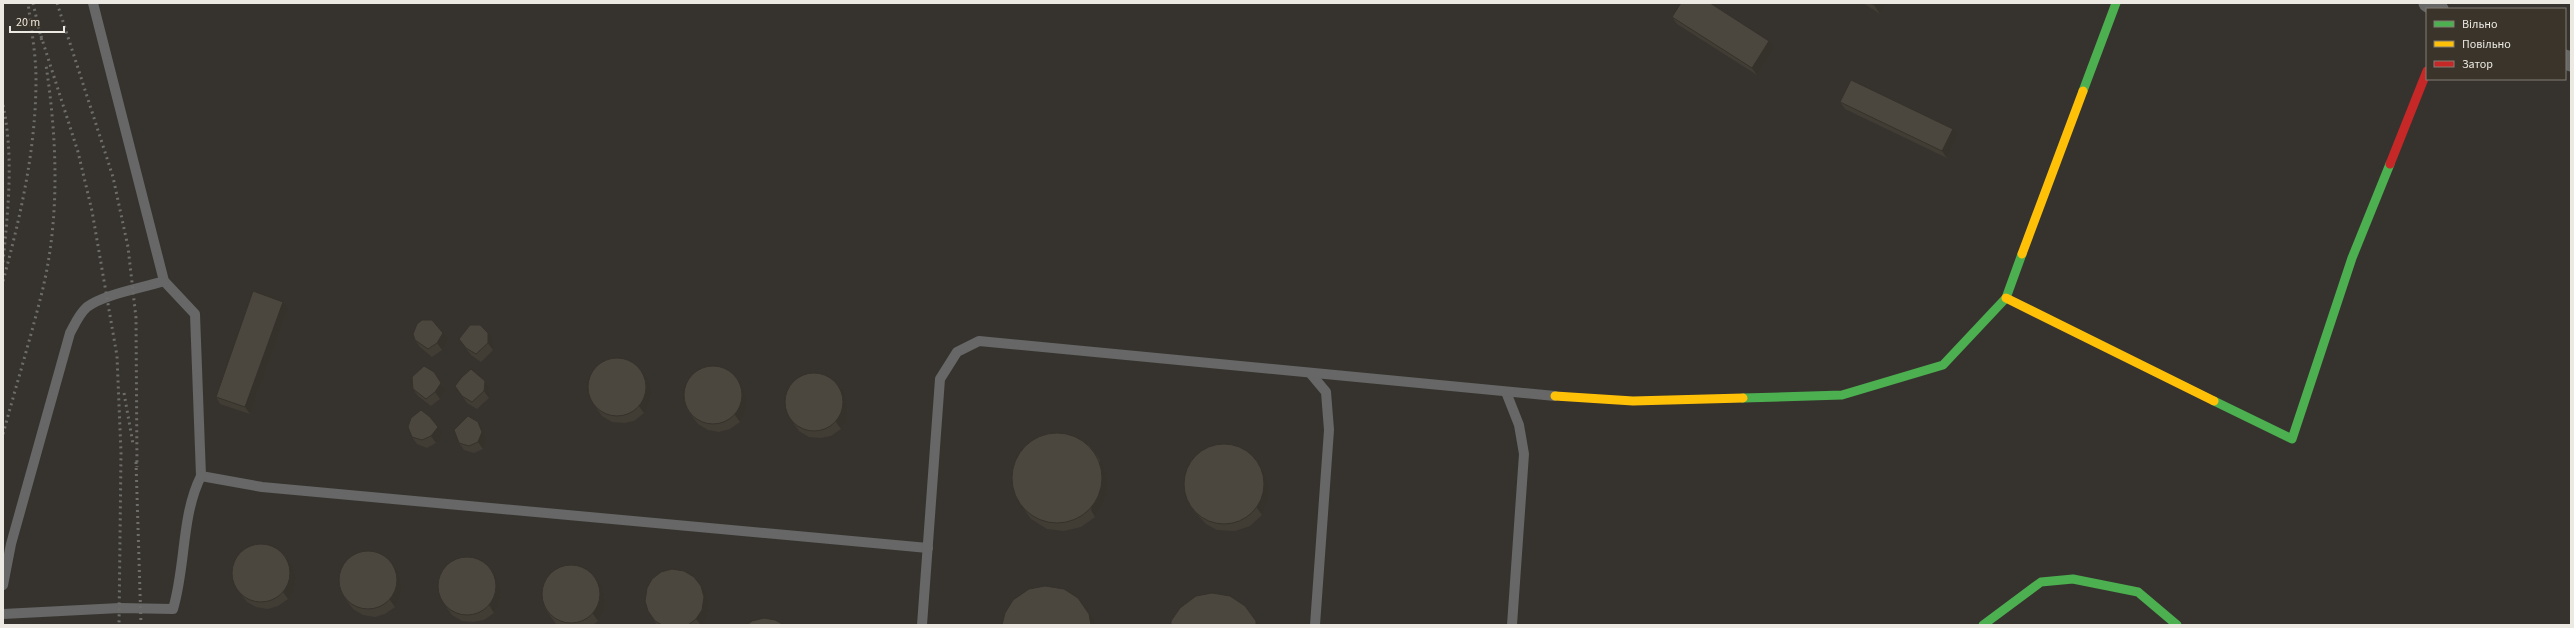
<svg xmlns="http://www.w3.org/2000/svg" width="2574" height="628" font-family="'Source Sans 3',sans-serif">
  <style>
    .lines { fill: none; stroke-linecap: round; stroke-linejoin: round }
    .lane { stroke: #666766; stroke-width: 10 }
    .street { stroke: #666766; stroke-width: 19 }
    .fast { stroke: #4caf50; stroke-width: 9 }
    .slow { stroke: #ffc107; stroke-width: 9 }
    .jam { stroke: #c62828; stroke-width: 9 }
    .rail { stroke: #6d6d6a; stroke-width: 3; stroke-dasharray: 2 4; stroke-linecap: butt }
    .wall { fill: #413d35 }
    .shaded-wall { fill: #35322b }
    .building { fill: #4c473e; stroke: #35322b }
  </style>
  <rect width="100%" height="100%" fill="#36332e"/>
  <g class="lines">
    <g class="lane">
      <path d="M93,3l71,278 31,33 6,162 61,11 666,61"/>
      <path d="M1311,374l15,18 3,38 -14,195"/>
      <path d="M1506,392l13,33 5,29 -12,171"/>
      <path d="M3,585l8,-41 59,-211c5,-9 9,-19 17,-26 17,-13 56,-19 77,-26"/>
      <path d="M3,614l117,-6 53,1c13,-43 8,-93 28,-133"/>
      <path d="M922,625l18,-246 17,-27 22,-11 576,55"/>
    </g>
    <g class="street">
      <path d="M2428,3l11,6"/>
      <path d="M2565,59l6,3"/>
    </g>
    <g class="fast">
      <path d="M2083,91l33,-88"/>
      <path d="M1743,398l99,-3 101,-30 63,-67 16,-44"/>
      <path d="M2214,401l78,38 60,-181 38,-94"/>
      <path d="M1983,625l58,-43 32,-3 65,13 39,33"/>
    </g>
    <g class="slow">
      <path d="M2022,254l61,-163"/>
      <path d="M2006,298l208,103"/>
      <path d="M1555,396l78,5 110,-3"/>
    </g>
    <path class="jam" d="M2390,164l37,-93"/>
    <g class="rail">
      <path d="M33,3l9,39"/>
      <path d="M57,3l56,174 15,70 8,71 1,149"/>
      <path d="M41,36l37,116 14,59 25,145 4,97 -2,172"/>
      <path d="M3,105c11,52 5,105 0,157"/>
      <path d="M3,281c18,-66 33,-133 33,-202 0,-25 -5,-51 -8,-76"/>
      <path d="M124,393l9,51"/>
      <path d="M3,434c13,-48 28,-97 40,-146 17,-73 14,-149 3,-223"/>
      <path d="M136,462l5,163"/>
    </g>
  </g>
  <g class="wall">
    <path d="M1863,3h25l-8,11z"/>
    <path d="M1672,17l102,31 -17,27 -80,-51z"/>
    <path d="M1840,102l118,34 -11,22 -102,-49z"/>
    <path d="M288,309l-38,105 -30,-10 -4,-7z"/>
    <path d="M459,339l34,1v10l-12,12 -10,-7z"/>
    <path d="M415,340h33l-6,10 -10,7 -12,-10z"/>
    <path d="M434,372l12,18 -6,9 -9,7 -13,-10 -5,-7z"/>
    <path d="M485,381l5,7 -1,10 -12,11 -10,-6 -12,-17z"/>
    <path d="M649,381l3,11 -3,13 -5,8 -10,8 -10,2 -12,-1 -10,-6 -12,-17z"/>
    <path d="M744,390l3,11 -2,12 -5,9 -10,7 -11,3 -11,-2 -10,-6 -12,-16z"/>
    <path d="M845,396l3,11 -2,13 -5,9 -10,7 -10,2 -12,-1 -10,-6 -12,-17z"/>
    <path d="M430,417l13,17 -7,9 -9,5 -10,-4 -5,-7z"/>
    <path d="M482,429l5,10 -4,10 -9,4 -10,-3 -5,-7z"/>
    <path d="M1089,445l16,22 3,17 -3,17 -10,16 -14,10 -17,4 -17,-2 -16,-10 -16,-23z"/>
    <path d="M1258,463l5,7 6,15 -1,16 -6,14 -12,11 -15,5 -18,-1 -11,-6 -12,-13 -5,-7z"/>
    <path d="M293,567l3,11 -2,13 -6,8 -10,7 -10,3 -12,-2 -9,-5 -13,-17z"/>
    <path d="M399,574l3,12 -2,12 -5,9 -10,7 -10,3 -12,-2 -10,-6 -12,-16z"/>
    <path d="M498,580l3,11 -2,13 -5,9 -10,7 -11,2 -11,-1 -10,-6 -12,-17z"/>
    <path d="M603,589l2,11 -1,12 -6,9 -5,4h-34l-3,-1 -12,-17z"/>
    <path d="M706,593l3,11 -2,13 -5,8h-45l-9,-14z"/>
  </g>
  <g class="shaded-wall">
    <path d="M1875,3h13l-8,11 -6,-9z"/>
    <path d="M1769,41l5,7 -17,27 -5,-7z"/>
    <path d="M1953,129l5,7 -11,22 -5,-7z"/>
    <path d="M283,302l5,7 -38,105 -5,-7z"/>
    <path d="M443,333l5,7 -6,10 -5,-7z"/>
    <path d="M488,333l5,7v10l-5,-7z"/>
    <path d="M644,374l5,7 3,11 -3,13 -5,8 -5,-7z"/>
    <path d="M485,381l5,7 -1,10 -5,-7z"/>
    <path d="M441,383l5,7 -6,9 -5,-7z"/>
    <path d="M739,383l5,7 3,11 -2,12 -5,9 -5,-7z"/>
    <path d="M841,389l4,7 3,11 -2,13 -5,9 -5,-7z"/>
    <path d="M478,422l4,7 5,10 -4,10 -5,-7z"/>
    <path d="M438,427l5,7 -7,9 -5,-7z"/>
    <path d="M1100,460l5,7 3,17 -3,17 -10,16 -4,-7z"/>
    <path d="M1258,463l5,7 6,15 -1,16 -6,14 -5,-7z"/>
    <path d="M288,560l5,7 3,11 -2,13 -6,8 -5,-7z"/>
    <path d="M394,567l5,7 3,12 -2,12 -5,9 -5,-7z"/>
    <path d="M493,573l5,7 3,11 -2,13 -5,9 -5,-8z"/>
    <path d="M598,582l5,7 2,11 -1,12 -6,9 -5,-7z"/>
    <path d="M701,586l5,7 3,11 -2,13 -5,8h-1l-5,-6z"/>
    <path d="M1089,614l5,7 1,4h-4z"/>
  </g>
  <g class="building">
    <path d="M1681,3h29l59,38 -17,27 -80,-51z"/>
    <path d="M1870,3h5l-1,2z"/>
    <path d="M1851,80l102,49 -11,22 -102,-49z"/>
    <path d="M253,291l30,11 -38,105 -29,-10z"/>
    <path d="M422,320h10l11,13 -6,10 -9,6 -13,-9 -2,-6 4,-10z"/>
    <path d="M470,325h10l8,8v10l-12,11 -10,-6 -7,-9z"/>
    <circle cx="617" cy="387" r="29"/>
    <circle cx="713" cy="395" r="29"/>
    <path d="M424,366l10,6 7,11 -6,9 -9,7 -13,-10 -1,-12z"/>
    <path d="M471,369l14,12 -1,10 -12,11 -10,-6 -7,-10 7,-9z"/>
    <circle cx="814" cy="402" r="29"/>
    <path d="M421,410l9,7 8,10 -7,9 -9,4 -10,-3 -4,-10 3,-9z"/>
    <path d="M468,416l10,6 4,10 -4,10 -9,4 -10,-3 -5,-13z"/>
    <circle cx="1057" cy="478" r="45"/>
    <circle cx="1224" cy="484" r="40"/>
    <circle cx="261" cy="573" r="29"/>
    <circle cx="368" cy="580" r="29"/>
    <circle cx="467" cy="586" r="29"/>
    <circle cx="571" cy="594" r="29"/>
    <path d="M672,569l12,2 10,6 7,9 3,11 -2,13 -6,9 -8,6h-26l-7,-4 -7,-10 -3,-10 2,-13 5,-9 9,-7z"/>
    <path d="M1045,586l19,3 14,9 11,16 2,11h-89l3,-12 8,-13 16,-11z"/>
    <path d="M1212,593l18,3 15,10 11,15v4h-85v-4l9,-13 16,-12z"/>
    <path d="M764,618l11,2 9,5h-37l5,-4z"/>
  </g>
  <rect width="2574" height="628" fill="none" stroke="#ece8e2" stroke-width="8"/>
  <rect x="2426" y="8" width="140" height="72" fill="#3a342a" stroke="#817c74"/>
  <rect x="2434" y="21" width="20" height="6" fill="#4caf50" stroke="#817c74"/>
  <text x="2462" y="28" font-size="12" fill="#ece8e2">Вільно</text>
  <rect x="2434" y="41" width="20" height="6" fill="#ffc107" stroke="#817c74"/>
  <text x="2462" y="48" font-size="12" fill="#ece8e2">Повільно</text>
  <rect x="2434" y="61" width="20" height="6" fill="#c62828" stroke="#817c74"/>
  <text x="2462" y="68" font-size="12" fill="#ece8e2">Затор</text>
  <path d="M10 26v6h54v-6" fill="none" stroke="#ece8e2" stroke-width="2"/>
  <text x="16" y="26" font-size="12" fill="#ece8e2" stroke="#3a342a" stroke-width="3" paint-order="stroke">20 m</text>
</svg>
